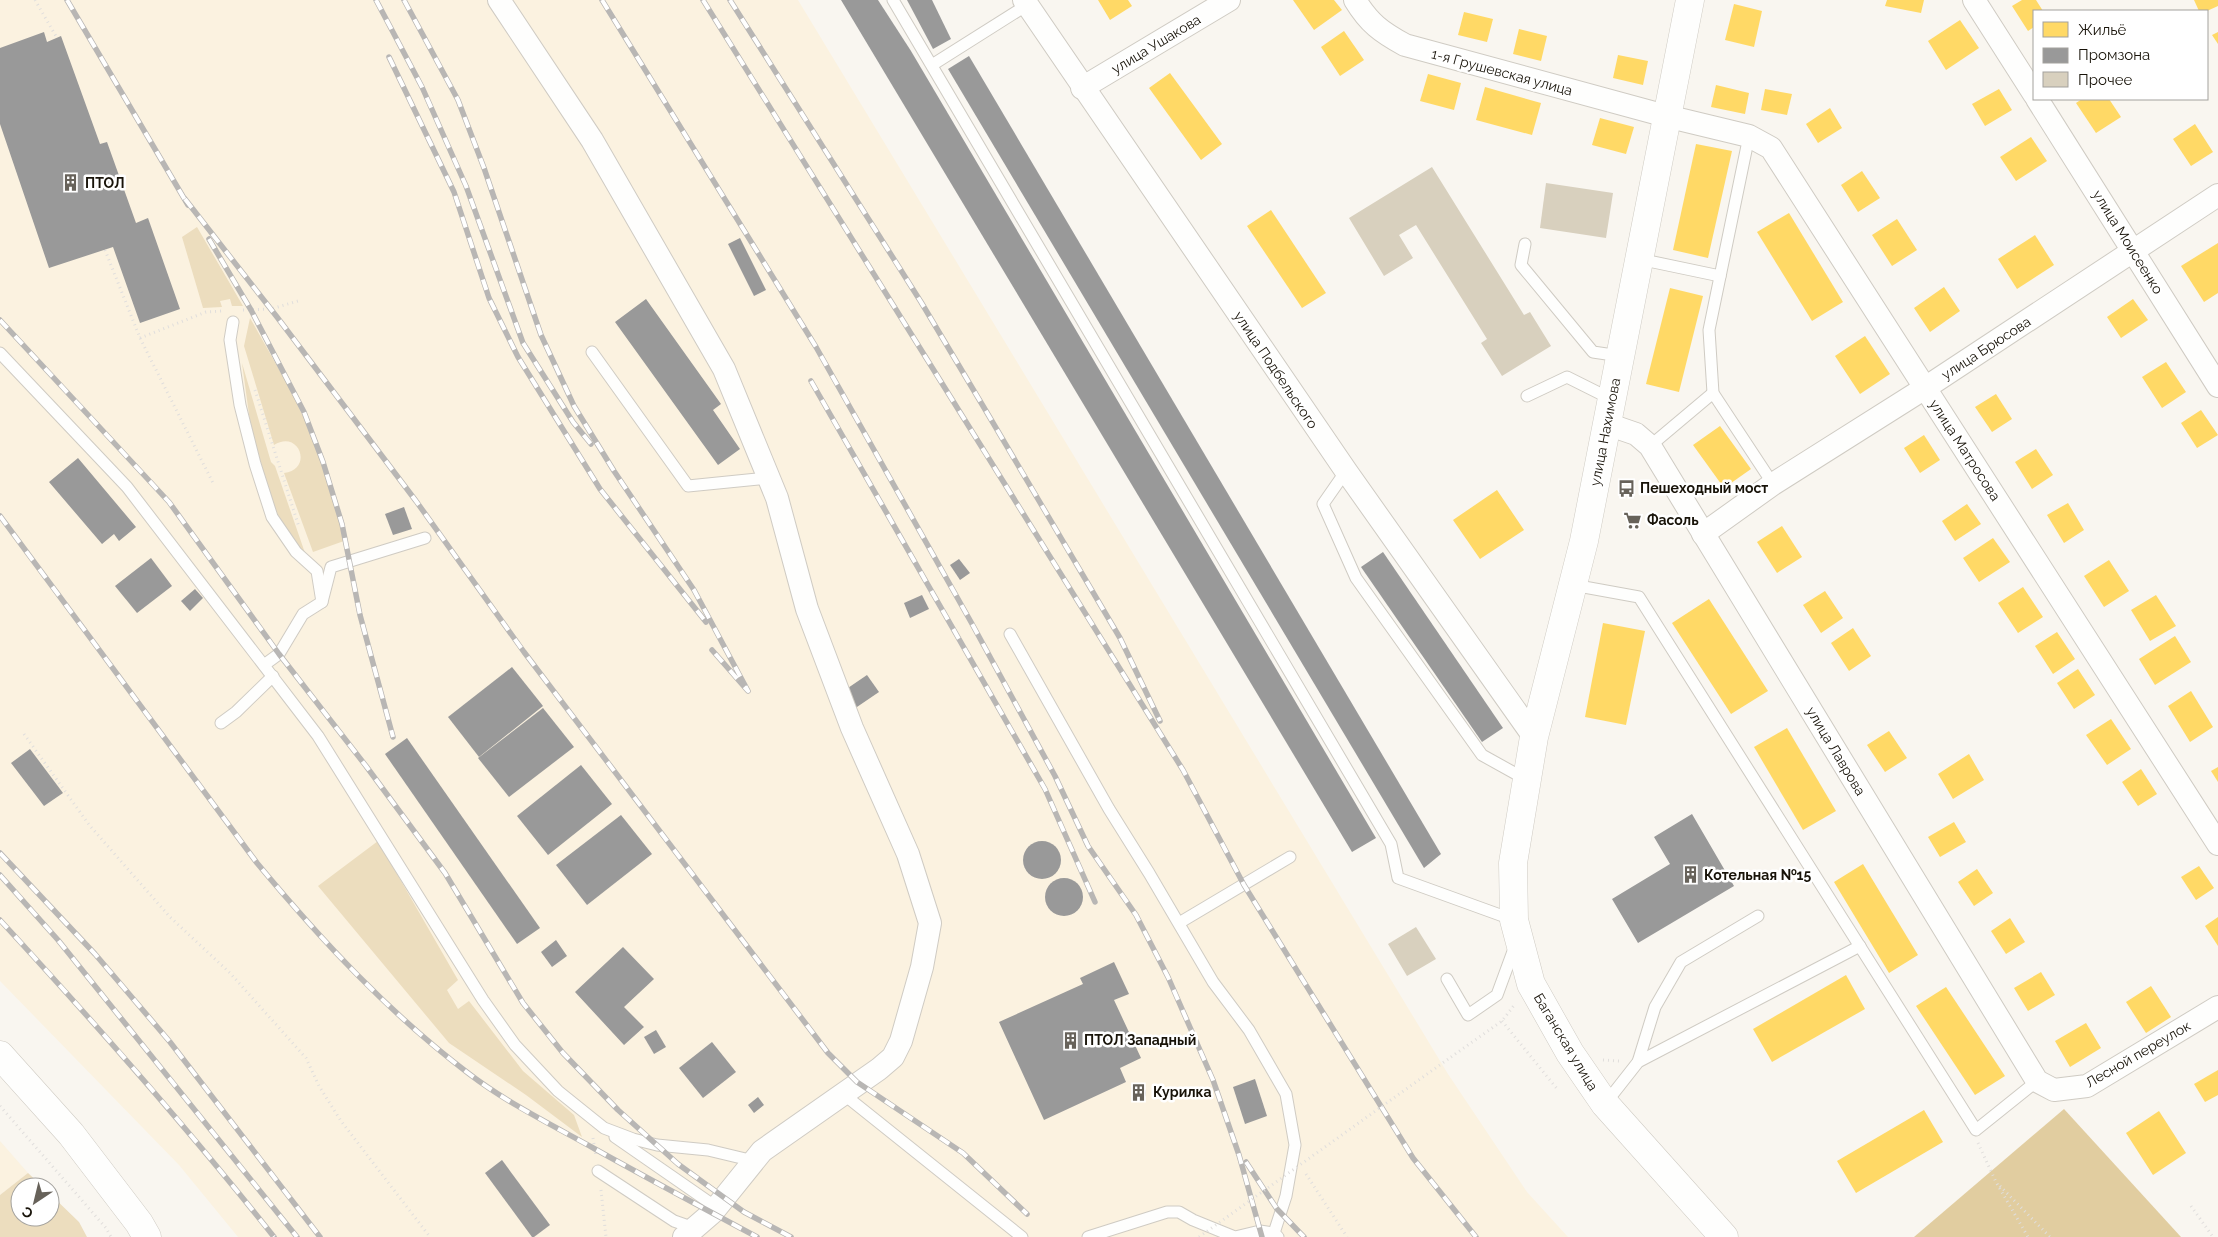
<svg xmlns="http://www.w3.org/2000/svg" width="2218" height="1237" font-family="Raleway,sans-serif">
  <style>
    .built { fill: #fbf2e0 }
    .green { fill: #ecddbe }
    .forest { fill: #e1cda0 }
    .homes { fill: #ffd966 }
    .industry { fill: #999 }
    .building { fill: #d8d0be }
    .lines { fill: none; stroke-linecap: round; stroke-linejoin: round }
    .service-casing { stroke: #cfcbc3; stroke-width: 13 }
    .minor-casing { stroke: #cfcbc3; stroke-width: 24 }
    .tertiary-casing { stroke: #cfcbc3; stroke-width: 29 }
    .secondary-casing { stroke: #cfcbc3; stroke-width: 29 }
    .path { stroke: #e0dedc; stroke-width: 3; stroke-dasharray: 1 4; stroke-linecap: butt }
    .service { stroke: #fefefd; stroke-width: 11 }
    .minor { stroke: #fefefd; stroke-width: 22 }
    .tertiary { stroke: #fefefd; stroke-width: 28 }
    .secondary { stroke: #fefefd; stroke-width: 28 }
    .rail-casing { stroke: #b8b6b4; stroke-width: 5.5 }
    .rail { stroke: #fff; stroke-width: 4; stroke-dasharray: 11; stroke-linecap: butt }
    .path-bridge { stroke: #e0dedc; stroke-width: 3; stroke-dasharray: 1 4; stroke-linecap: butt }
    .labels { text-anchor: middle; dominant-baseline: central; stroke-width: 5; stroke-linejoin: round; paint-order: stroke }
    .street-label { font-size: 14px; fill: #181309; stroke: #fff }
    .poi-label { font-size: 14px; font-weight: bold; fill: #181309; stroke: #fff; text-anchor: start }
  </style>
  <rect width="100%" height="100%" fill="#f9f6f0"/>
  <g class="built">
    <path d="M0,0h798l650,1074 79,118 41,45h-1330l-59,-72 -179,-184z"/>
    <path d="M0,1141l28,32 -28,22z"/>
  </g>
  <g class="green">
    <path d="M197,227l46,79h-11l-2,-7 -10,2 2,6 -19,1 -21,-71z"/>
    <path d="M250,318l39,69 23,48 32,93v13l-31,11 -29,-79c30,-4 15,-44 -10,-28l-30,-99z"/>
    <path d="M242,363l29,99 4,4 30,87 -5,1 -24,-37 -25,-88z"/>
    <path d="M378,841l80,139 -11,10 11,19 11,-8 54,70 51,44 8,22 -56,-42 -77,-52 -131,-157z"/>
    <path d="M28,1173l15,14h-23v30h30v-23l29,28 8,15h-87v-42z"/>
  </g>
  <path class="forest" d="M2064,1109l117,128h-267z"/>
  <g class="homes">
    <path d="M1098,0h30l4,6 -22,14z"/>
    <path d="M1293,0h41l8,10 -28,20z"/>
    <path d="M1887,0h37l-3,13 -36,-7z"/>
    <path d="M2022,0h14l7,11h-9v16l-6,4 -16,-25z"/>
    <path d="M2194,0h24v6l-11,5h-8z"/>
    <path d="M1734,4l28,7 -8,36 -29,-7z"/>
    <path d="M1464,12l29,7 -6,23 -29,-7z"/>
    <path d="M1960,20l19,28 -33,22 -18,-29z"/>
    <path d="M1519,29l28,7 -6,25 -28,-7z"/>
    <path d="M1344,31l20,29 -24,16 -19,-29z"/>
    <path d="M2218,32v12l-6,-9z"/>
    <path d="M1618,55l30,6 -5,24 -30,-7z"/>
    <path d="M1170,73l52,71 -21,16 -52,-72z"/>
    <path d="M1428,74l33,9 -7,27 -34,-9z"/>
    <path d="M1716,85l33,8 -4,21 -34,-7z"/>
    <path d="M1485,87l56,16 -9,32 -56,-15z"/>
    <path d="M1765,89l27,5 -5,21 -26,-5z"/>
    <path d="M1999,89l13,21 -27,16 -13,-22z"/>
    <path d="M2082,99h27l12,18 -25,16 -20,-30z"/>
    <path d="M1830,108l12,20 -24,15 -12,-19z"/>
    <path d="M1600,118l34,9 -8,27 -34,-9z"/>
    <path d="M2195,124l18,28 -22,14 -18,-27z"/>
    <path d="M2031,137l16,24 -31,20 -16,-24z"/>
    <path d="M1696,144l36,7 -24,107 -35,-8z"/>
    <path d="M1862,171l18,27 -22,14 -17,-27z"/>
    <path d="M1271,210l55,83 -24,15 -55,-82z"/>
    <path d="M1789,213l54,89 -31,19 -55,-89z"/>
    <path d="M1897,219l20,31 -25,16 -20,-31z"/>
    <path d="M2035,235l19,30 -37,24 -19,-30z"/>
    <path d="M2218,243v50l-14,9 -23,-36z"/>
    <path d="M1944,287l16,24 -30,21 -16,-24z"/>
    <path d="M1670,288l33,8 -24,96 -33,-8z"/>
    <path d="M2133,299l15,21 -27,18 -14,-21z"/>
    <path d="M1865,336l25,38 -30,20 -25,-38z"/>
    <path d="M2166,362l20,30 -24,16 -20,-31z"/>
    <path d="M1996,394l16,25 -20,13 -17,-25z"/>
    <path d="M2201,410l17,25 -21,13 -16,-25z"/>
    <path d="M1720,426l31,43 -27,19 -31,-43z"/>
    <path d="M1924,435l16,25 -20,13 -16,-25z"/>
    <path d="M2036,449l17,26 -21,14 -17,-27z"/>
    <path d="M1497,490l27,40 -44,29 -27,-39z"/>
    <path d="M2068,503l16,27 -20,13 -17,-28z"/>
    <path d="M1967,504l14,20 -26,17 -13,-20z"/>
    <path d="M1782,526l20,31 -25,16 -20,-31z"/>
    <path d="M1993,538l17,24 -31,20 -16,-24z"/>
    <path d="M2109,560l20,31 -25,16 -20,-31z"/>
    <path d="M2023,587l20,30 -25,16 -20,-30z"/>
    <path d="M1825,591l18,27 -22,15 -18,-28z"/>
    <path d="M2156,595l20,31 -26,15 -19,-31z"/>
    <path d="M1709,599l59,92 -37,23 -59,-91z"/>
    <path d="M1603,623l42,8 -19,94 -41,-8z"/>
    <path d="M1853,628l18,28 -22,15 -18,-28z"/>
    <path d="M2057,632l18,27 -22,15 -18,-28z"/>
    <path d="M2175,636l16,26 -36,23 -16,-26z"/>
    <path d="M2078,669l17,26 -21,14 -17,-26z"/>
    <path d="M2191,691l22,36 -23,15 -22,-36z"/>
    <path d="M2111,719l20,30 -24,16 -21,-30z"/>
    <path d="M1787,728l49,83 -33,19 -49,-83z"/>
    <path d="M1889,731l18,27 -22,14 -18,-27z"/>
    <path d="M1969,754l15,26 -31,19 -15,-25z"/>
    <path d="M2218,767v15l-7,-11z"/>
    <path d="M2141,769l16,25 -19,12 -16,-24z"/>
    <path d="M1954,822l12,20 -26,15 -12,-20z"/>
    <path d="M1863,864l55,91 -29,18 -55,-91z"/>
    <path d="M2199,866l15,22 -18,12 -15,-23z"/>
    <path d="M1977,869l16,24 -19,13 -16,-24z"/>
    <path d="M2218,917v29l-13,-20z"/>
    <path d="M2010,918l15,24 -19,12 -15,-23z"/>
    <path d="M2041,972l14,23 -27,16 -14,-23z"/>
    <path d="M1846,975l19,34 -93,53 -19,-33z"/>
    <path d="M2151,986l20,31 -25,16 -20,-31z"/>
    <path d="M1946,987l59,89 -30,19 -59,-89z"/>
    <path d="M2086,1023l15,25 -31,19 -15,-26z"/>
    <path d="M2218,1070v25l-13,7 -11,-18z"/>
    <path d="M1924,1110l19,32 -87,51 -19,-32z"/>
    <path d="M2159,1111l27,42 -33,22 -27,-42z"/>
  </g>
  <g class="industry">
    <path d="M841,0h37l33,51 465,787 -24,14z"/>
    <path d="M907,0h25l19,39 -18,10z"/>
    <path d="M44,32l3,10 14,-6 39,108 7,-2 29,81 12,-5 32,91 -40,14 -27,-76 -64,21 -49,-144v-76z"/>
    <path d="M969,56l472,798 -17,14 -476,-799z"/>
    <path d="M740,238l26,52 -12,6 -26,-52z"/>
    <path d="M646,299l75,105 -8,6 27,39 -22,16 -103,-143z"/>
    <path d="M78,458l58,69 -17,14 -5,-7 -12,10 -53,-62z"/>
    <path d="M404,507l8,22 -19,6 -8,-21z"/>
    <path d="M1383,552l120,176 -21,14 -121,-175z"/>
    <path d="M151,558l21,28 -35,27 -22,-27z"/>
    <path d="M959,559l11,14 -10,7 -10,-15z"/>
    <path d="M195,589l8,9 -13,13 -9,-10z"/>
    <path d="M922,595l7,14 -19,9 -6,-15z"/>
    <path d="M512,667l31,39 -64,51 -31,-40z"/>
    <path d="M867,675l12,17 -25,17 -12,-17z"/>
    <path d="M543,708l31,39 -65,50 -31,-39z"/>
    <path d="M407,738l133,190 -23,16 -132,-190z"/>
    <path d="M30,749l33,44 -19,13 -33,-43z"/>
    <path d="M581,765l31,39 -64,51 -31,-39z"/>
    <path d="M1692,814l42,72 -96,57 -26,-44 58,-35 -16,-27z"/>
    <path d="M621,815l31,39 -65,51 -31,-40z"/>
    <circle cx="1042" cy="860" r="19"/>
    <circle cx="1064" cy="897" r="19"/>
    <path d="M556,940l11,16 -15,11 -11,-15z"/>
    <path d="M623,947l31,32 -30,28 20,20 -20,18 -49,-53z"/>
    <path d="M1114,962l15,32 -15,6 27,58 -21,10 6,14 -82,38 -45,-98 84,-38 -3,-6z"/>
    <path d="M656,1030l10,17 -12,7 -10,-17z"/>
    <path d="M712,1042l24,30 -33,26 -24,-30z"/>
    <path d="M1255,1079l12,37 -22,8 -12,-37z"/>
    <circle cx="1139" cy="1093" r="7"/>
    <path d="M758,1097l6,8 -10,8 -6,-8z"/>
    <path d="M502,1160l48,65 -16,12h-2l-47,-64z"/>
  </g>
  <g class="building">
    <path d="M1432,167l92,148 6,-3 21,34 -49,30 -21,-33 6,-4 -71,-114 -17,10 14,23 -29,18 -35,-58z"/>
    <path d="M1546,183l67,10 -7,45 -66,-10z"/>
    <path d="M1416,927l20,32 -29,17 -19,-32z"/>
  </g>
  <g class="lines">
    <defs>
      <g id="service">
        <path d="M893,0l498,844 7,34 116,42"/>
        <path d="M932,65l95,-60"/>
        <path d="M1749,136l-40,194 4,63 60,91"/>
        <path d="M1525,244l-4,21 72,87 27,4"/>
        <path d="M1639,259l81,17"/>
        <path d="M233,322l-3,18 10,65 15,59 17,53 24,35 21,19 5,31"/>
        <path d="M592,352l96,134 80,-8"/>
        <path d="M0,353l127,134 191,249 165,264 32,45 43,46 46,37 29,11 24,6 51,5 46,11"/>
        <path d="M1527,396l40,-19 44,22"/>
        <path d="M1650,446l63,-53"/>
        <path d="M1346,471l-23,33 33,74 126,177 45,25"/>
        <path d="M1573,585l66,12 337,533 61,-49"/>
        <path d="M1010,634l99,175 40,64 64,109 36,48 37,64 9,51 -9,51 -12,37"/>
        <path d="M264,665l15,-11 24,-40 19,-12 9,-35 94,-29"/>
        <path d="M221,723l15,-11 37,-36"/>
        <path d="M1179,923l111,-66"/>
        <path d="M1447,979l21,36 29,-20 18,-49"/>
        <path d="M1638,1062l17,-55 26,-45 77,-46"/>
        <path d="M842,1093l180,144"/>
        <path d="M1605,1104l33,-42 222,-116"/>
        <path d="M615,1137l101,70"/>
        <path d="M598,1171l76,50 20,7"/>
        <path d="M1088,1237l79,-25h12l14,8 42,17 25,-6 14,2 4,4"/>
      </g>
      <g id="minor">
        <path d="M499,0l93,140 132,229 53,129 30,111 45,119 56,126 22,69 -8,44 -21,74 -8,16 -14,12 -117,82 -50,62 -28,24"/>
        <path d="M1024,0l322,471 188,266"/>
        <path d="M1355,0c14,23 26,32 50,45l261,71 83,20 22,12 447,696"/>
        <path d="M1974,0l60,94"/>
        <path d="M1082,88l147,-88"/>
        <path d="M2037,99l181,287"/>
        <path d="M1607,424l29,10 14,12 387,635 17,9 33,-4 131,-79"/>
        <path d="M1703,534l70,-50 152,-96 293,-193"/>
      </g>
      <path id="tertiary" d="M1690,0l-106,541 -50,196 -21,126 1,57 17,64 39,69 35,51 119,133"/>
      <path id="secondary" d="M0,1055l71,79 68,89 8,14"/>
    </defs>
    <use href="#service" class="service-casing"/>
    <use href="#minor" class="minor-casing"/>
    <use href="#tertiary" class="tertiary-casing"/>
    <use href="#secondary" class="secondary-casing"/>
    <g class="path">
      <path d="M35,0l22,38"/>
      <path d="M105,250l35,88 73,145"/>
      <path d="M243,310l28,-1 27,-8"/>
      <path d="M140,338l66,-26 16,-1"/>
      <path d="M255,390l44,137"/>
      <path d="M24,734l66,92 80,91 60,56 76,85 13,28 22,35 89,116"/>
      <path d="M1502,1021l56,69"/>
      <path d="M1451,1057l51,-36 13,-17"/>
      <path d="M1603,1060l16,1"/>
      <path d="M0,1106l106,122 5,9"/>
      <path d="M593,1138l3,18"/>
      <path d="M1978,1143l18,39 32,55"/>
      <path d="M1306,1174l41,63"/>
      <path d="M2000,1186l50,51"/>
      <path d="M601,1190l5,47"/>
      <path d="M2191,1206l22,31"/>
    </g>
    <use href="#service" class="service"/>
    <use href="#minor" class="minor"/>
    <use href="#tertiary" class="tertiary"/>
    <use href="#secondary" class="secondary"/>
    <defs>
      <g id="rail">
        <path d="M67,0l121,205"/>
        <path d="M376,0l46,87 44,99 57,157 50,79 18,22"/>
        <path d="M404,0l54,100 26,68 57,167 33,71 40,65 80,119 54,101 -36,-41"/>
        <path d="M602,0l214,347 155,275 84,154 33,70 48,69 32,62 45,103 26,75 23,82"/>
        <path d="M703,0l480,770 61,115 169,273 63,79"/>
        <path d="M730,0l191,302 65,109 134,227 40,83"/>
        <path d="M389,57l65,135 35,106 29,59 82,132 106,133"/>
        <path d="M185,199l92,118 139,184 108,151 304,401 29,29 106,71 64,61"/>
        <path d="M209,239l42,71 53,102 19,50 19,62 18,91 33,122"/>
        <path d="M0,320l169,182 110,152 87,112 79,107 78,130 40,50 55,57 60,54 66,48 47,25"/>
        <path d="M811,381l234,408 50,113"/>
        <path d="M0,516l257,347c64,77 132,150 211,210 39,30 84,52 127,76 54,30 108,59 162,88"/>
        <path d="M0,853l95,101 75,88 150,195"/>
        <path d="M0,875l58,65 239,297"/>
        <path d="M0,920c95,103 187,207 274,317"/>
        <path d="M1246,1162l31,47 27,28"/>
      </g>
    </defs>
    <use href="#rail" class="rail-casing"/>
    <use href="#rail" class="rail"/>
    <path class="path-bridge" d="M1199,1237l252,-180"/>
  </g>
  <defs>
    <symbol id="building-bare" viewBox="-9 -9 18 18"><path d="M-4-6H4V6H1V3H-1V6H-4ZM-2.5-4.3h1.7v1.8h-1.7ZM.8-4.3h1.7v1.8H.8ZM-2.5-1h1.7V.8h-1.7ZM.8-1h1.7V.8H.8Z" fill="#67625a" stroke="#fff" stroke-width="2.5" paint-order="stroke"/></symbol>
    <symbol id="bus-bare" viewBox="-9 -9 18 18"><path d="M-5-6H5V4H4V6H2V4H-2V6H-4V4H-5ZM-3.5-4V0h7V-4ZM-3.5 1.2v1.5H-2V1.2ZM2 1.2v1.5H3.5V1.2Z" fill="#67625a" stroke="#fff" stroke-width="2.5" paint-order="stroke"/></symbol>
    <symbol id="supermarket-bare" viewBox="-9 -9 18 18"><path d="M-6-5.5h2.5l.6 2H6L4.5 2H-2.5L-4.4-4H-6ZM-1.5 3.2a1.3 1.3 0 1 0 .1 0ZM3 3.2a1.3 1.3 0 1 0 .1 0Z" fill="#67625a" stroke="#fff" stroke-width="2.5" paint-order="stroke"/></symbol>
  </defs>
  <g fill-rule="evenodd">
    <use href="#building-bare" x="58" y="170" width="25" height="25"/>
    <use href="#bus-bare" x="1614" y="476" width="25" height="25"/>
    <use href="#supermarket-bare" x="1620" y="508" width="25" height="25"/>
    <use href="#building-bare" x="1678" y="862" width="25" height="25"/>
    <use href="#building-bare" x="1058" y="1028" width="25" height="25"/>
    <use href="#building-bare" x="1126" y="1080" width="25" height="25"/>
  </g>
  <g class="labels">
    <g class="street-label">
      <text transform="translate(1156 44) rotate(-31)">улица Ушакова</text>
      <text transform="translate(1502 72) rotate(15)">1-я Грушевская улица</text>
      <text transform="translate(2128 242) rotate(58)">улица Моисеенко</text>
      <text transform="translate(1986 348) rotate(-33)">улица Брюсова</text>
      <text transform="translate(1276 370) rotate(56)">улица Подбельского</text>
      <text transform="translate(1605 432) rotate(-79)">улица Нахимова</text>
      <text transform="translate(1965 450) rotate(57)">улица Матросова</text>
      <text transform="translate(1836 751) rotate(59)">улица Лаврова</text>
      <text transform="translate(1566 1042) rotate(59)">Баганская улица</text>
      <text transform="translate(2138 1054) rotate(-30)">Лесной переулок</text>
    </g>
    <g class="poi-label">
      <text x="85" y="183">ПТОЛ</text>
      <text x="1640" y="488">Пешеходный мост</text>
      <text x="1647" y="520">Фасоль</text>
      <text x="1704" y="875">Котельная №15</text>
      <text x="1084" y="1040">ПТОЛ Западный</text>
      <text x="1153" y="1092">Курилка</text>
    </g>
  </g>
  <rect x="2033" y="10" width="175" height="90" fill="#ffffff" stroke="#a3a19d"/>
  <rect x="2043" y="22" width="25" height="15" fill="#ffd966" stroke="#a3a19d"/>
  <text x="2078" y="35" font-size="15" fill="#181309">Жильё</text>
  <rect x="2043" y="48" width="25" height="15" fill="#999999" stroke="#a3a19d"/>
  <text x="2078" y="60" font-size="15" fill="#181309">Промзона</text>
  <rect x="2043" y="72" width="25" height="15" fill="#d8d0be" stroke="#a3a19d"/>
  <text x="2078" y="85" font-size="15" fill="#181309">Прочее</text>
  <g transform="translate(35 1202) rotate(215)"><circle r="24" fill="#ffffff" stroke="#a3a19d"/>
  <path d="M0-4L9 19L0 12L-9 19Z" fill="#67625a"/>
  <text y="-8" font-size="14" font-weight="bold" text-anchor="middle" fill="#181309">С</text>
  </g>
</svg>
